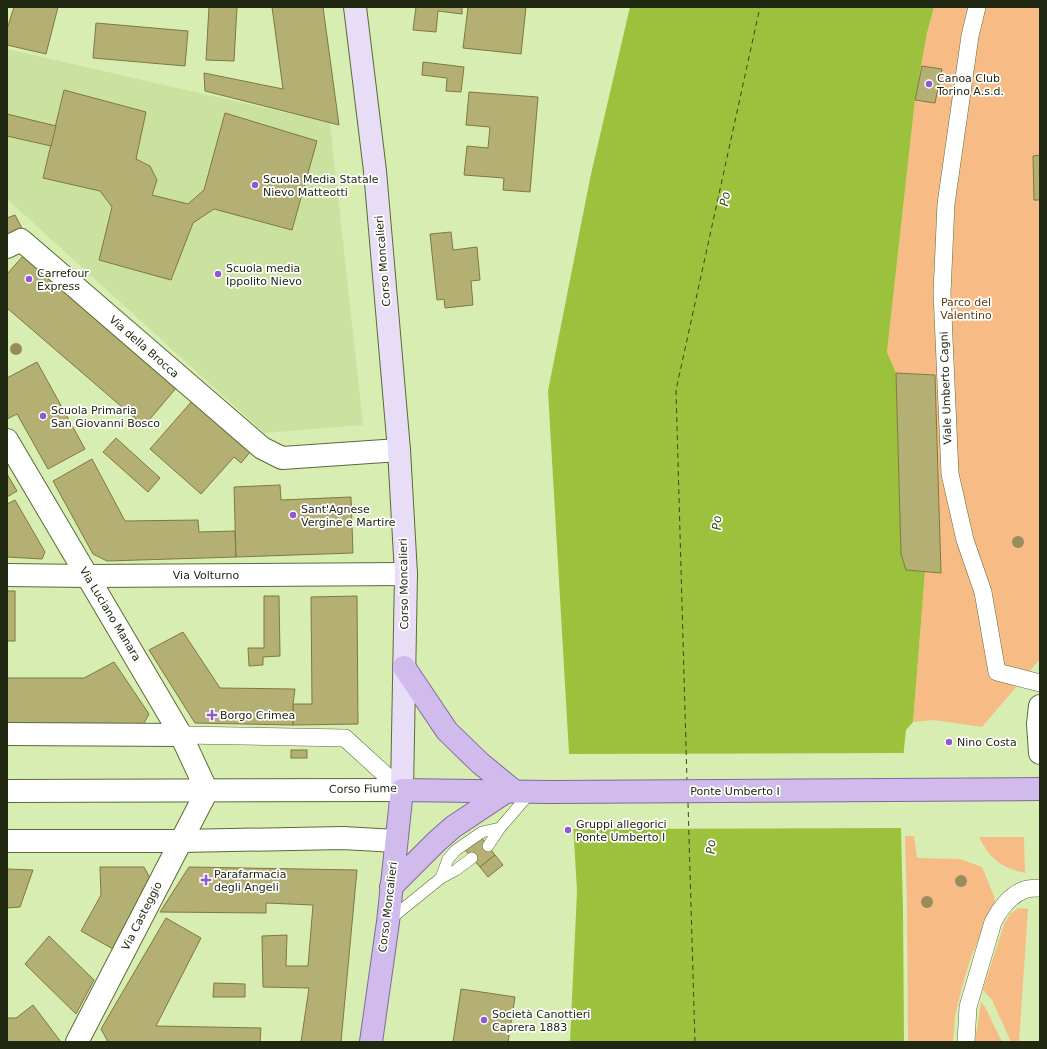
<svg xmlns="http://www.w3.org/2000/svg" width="1047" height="1049" font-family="'DejaVu Sans',sans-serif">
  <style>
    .built { fill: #cbe1a0 }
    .green { fill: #f7bc85 }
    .water { fill: #9cc13c }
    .pier { fill: #d8edb2 }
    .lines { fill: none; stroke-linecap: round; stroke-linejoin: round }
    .ferry { stroke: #394814; stroke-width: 1; stroke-dasharray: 5 4; stroke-linecap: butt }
    .building { fill: #b4af72; stroke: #7f793f }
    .service-casing { stroke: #5a6b35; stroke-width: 12 }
    .pedestrian-casing { stroke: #5a6b35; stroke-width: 18 }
    .minor-casing { stroke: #5a6b35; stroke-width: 24 }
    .tertiary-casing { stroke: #5a6b35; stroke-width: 24 }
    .secondary-casing { stroke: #5a6b35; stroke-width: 24 }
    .primary-casing { stroke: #7f6a98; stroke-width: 24 }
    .service { stroke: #fff; stroke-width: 11 }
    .pedestrian { stroke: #fff; stroke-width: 17 }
    .minor { stroke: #fff; stroke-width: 22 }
    .tertiary { stroke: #fff; stroke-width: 22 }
    .secondary { stroke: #e8ddf6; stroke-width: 22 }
    .primary { stroke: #d1bbec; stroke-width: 22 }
    .tree { fill: #988c5a }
    .poi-dot { fill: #9258cf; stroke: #fff; stroke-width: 1.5 }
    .labels { text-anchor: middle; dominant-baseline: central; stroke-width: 3.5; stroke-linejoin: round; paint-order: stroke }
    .poi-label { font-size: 11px; fill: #202811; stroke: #fff; text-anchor: start }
    .street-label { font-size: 11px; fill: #202811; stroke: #fff }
    .park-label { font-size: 11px; fill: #633c12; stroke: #fff }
    .water-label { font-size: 12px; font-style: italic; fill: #394814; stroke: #fff }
  </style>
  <rect width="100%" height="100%" fill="#d8edb2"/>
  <path class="built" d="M7,49l323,74 33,302 -99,8 -257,-234z"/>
  <g class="green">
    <path d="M934,7h106v652l-58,68 -48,-7 -21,2 12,-150 16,1 -6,-198 -39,-2 -9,-21 28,-252 12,-67z"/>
    <path d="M905,836h9l3,22 43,1 22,8 12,29 1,6 -24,55 -9,30 -7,30 -2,25h-45l-1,-134z"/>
    <path d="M1024,837l1,36c-25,-6 -34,-13 -46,-36z"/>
    <path d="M1018,908l10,1 -9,133h-8l-19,-42 -9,-10 21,-66 6,-10z"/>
    <path d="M981,1002l4,5 17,35h-27z"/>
  </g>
  <path class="water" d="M630,7h304l-7,26 -12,67 -28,252 9,21 5,181 5,16 19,2 -12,150 -7,8 -6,57 3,124 1,131h-334l7,-151 -29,-500 43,-217z"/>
  <path class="pier" d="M904,753v12l-2,22v41l-331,1 -4,-75z"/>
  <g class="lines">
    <g class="ferry">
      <path d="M687,782l-11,-392 84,-383"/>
      <path d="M688,803l7,239"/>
    </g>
  </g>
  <g class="building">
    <path d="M14,7h44l-12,47 -39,-9v-16z"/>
    <path d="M209,7h28l-3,54 -28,-1z"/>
    <path d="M272,7h51l16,118 -134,-34 -1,-18 79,16z"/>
    <path d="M416,7h46v7l-24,-3 -2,21 -23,-2z"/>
    <path d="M468,7h58l-5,47 -58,-6z"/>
    <path d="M96,23l92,8 -3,35 -92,-8z"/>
    <path d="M423,62l41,5 -3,25 -15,-1 1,-13 -25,-3z"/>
    <path d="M922,66l20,3 -7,34 -20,-3z"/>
    <path d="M64,90l82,22 -10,47 14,7 7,14 -5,15 36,9 16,-14 21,-77 92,28 -25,89 -78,-21 -21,14 -22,57 -72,-20 13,-53 -12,-16 -57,-13z"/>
    <path d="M469,92l69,5 -8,95 -27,-2 1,-12 -40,-3 3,-29 21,2 2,-21 -24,-2z"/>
    <path d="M7,114l49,12 -5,20 -44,-10z"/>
    <path d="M1040,155v45h-6l-1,-44z"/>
    <path d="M15,215l8,15 -16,7v-19z"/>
    <path d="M451,232l2,18 24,-3 3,33 -9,1 2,24 -28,3 -1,-9 -7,1 -7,-66z"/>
    <path d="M24,255l153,132 -33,39 -137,-118v-34z"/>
    <path d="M37,362l48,87 -37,20 -31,-55 -10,5v-41z"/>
    <path d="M896,373l39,2 6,198 -35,-3 -5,-16z"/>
    <path d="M193,400l58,51 -10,12 -7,-6 -33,37 -51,-45z"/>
    <path d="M116,438l44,40 -12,14 -45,-40z"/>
    <path d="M92,459l33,62 73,-1 1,12 36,-1 1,26 -129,4 -14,-7 -40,-73z"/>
    <path d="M7,474l10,17 -10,6z"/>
    <path d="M280,485l1,15 70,-3 2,56 -117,4 -2,-70z"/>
    <path d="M15,500l30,52 -3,7 -35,-2v-53z"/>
    <rect x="7" y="591" width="8" height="50"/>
    <path d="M264,596h15l1,60 -17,1v8l-14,1 -1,-18h16z"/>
    <path d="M357,596l1,128 -65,1v-21h19l-1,-107z"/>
    <path d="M183,632l37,56 75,1 -2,15v21l-98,-2 -46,-73z"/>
    <path d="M114,662l35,52 -6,11h-136v-47h77z"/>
    <rect x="291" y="750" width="16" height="8"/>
    <path d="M481,837l14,18 -15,12 -15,-17z"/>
    <path d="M495,855l8,10 -15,12 -8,-10z"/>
    <path d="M100,867h44l7,13 -38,69 -32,-18 20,-36z"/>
    <path d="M189,867l168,3 -16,172h-40l8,-54 -46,-1 -1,-51 25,-1 -1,31h22l5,-61 -47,-2v10l-106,-1z"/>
    <path d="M7,869l26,1 -13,37 -13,1z"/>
    <path d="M166,918l35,20 -45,88 105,2 -1,14h-152l-7,-13z"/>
    <path d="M49,936l45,44 -18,34 -51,-50z"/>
    <path d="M214,983l31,1v13h-32z"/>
    <path d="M461,989l54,8 -7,45h-55z"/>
    <path d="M33,1005l28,37h-54v-24h9z"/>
  </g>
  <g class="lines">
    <defs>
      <g id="service">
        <path d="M488,846l12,-18 31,-36"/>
        <path d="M441,878l15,-8 16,-12"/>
        <path d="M389,920l52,-42 7,-19 8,-9 26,-18 18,-4"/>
      </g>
      <g id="pedestrian">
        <path d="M977,7l-7,29 -24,168 -4,89 8,181 15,66 18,52 14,80 43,11"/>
        <path d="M181,735l164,3 57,52"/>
        <path d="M966,1042l2,-35 25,-85c6,-12 17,-27 31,-32 5,-2 11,-2 16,-2"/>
      </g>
      <g id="minor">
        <path d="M7,247l14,-7 241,208 20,10 117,-8"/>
        <path d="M7,440l174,295 26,56 -130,251"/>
        <path d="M7,575l80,1 319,-2"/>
        <path d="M1040,706l-2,18 2,29"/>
        <path d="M7,734l174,1"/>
        <path d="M7,841h174l162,-3 53,3"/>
      </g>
      <path id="tertiary" d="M7,791l395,-1"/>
      <path id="secondary" d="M355,7l20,164 24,279 7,124 -4,216"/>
      <g id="primary">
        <path d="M404,667l43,64 33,32 34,28"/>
        <path d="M391,887l45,-45 17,-15 54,-36"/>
        <path d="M371,1042l17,-120 14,-132 150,2 488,-3"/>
      </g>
    </defs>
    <use href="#service" class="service-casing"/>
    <use href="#pedestrian" class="pedestrian-casing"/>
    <use href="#minor" class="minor-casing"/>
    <use href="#tertiary" class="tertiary-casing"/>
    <use href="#secondary" class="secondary-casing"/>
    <use href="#primary" class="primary-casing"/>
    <use href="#service" class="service"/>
    <use href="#pedestrian" class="pedestrian"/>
    <use href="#minor" class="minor"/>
    <use href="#tertiary" class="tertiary"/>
    <use href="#secondary" class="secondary"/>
    <use href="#primary" class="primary"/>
  </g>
  <g class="tree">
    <circle cx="16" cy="349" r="6"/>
    <circle cx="1018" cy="542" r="6"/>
    <circle cx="961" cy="881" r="6"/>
    <circle cx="927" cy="902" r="6"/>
  </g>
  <g class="poi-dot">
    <circle cx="929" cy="84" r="4"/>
    <circle cx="255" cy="185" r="4"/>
    <circle cx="218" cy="274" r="4"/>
    <circle cx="29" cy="279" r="4"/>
    <circle cx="43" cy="416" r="4"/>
    <circle cx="293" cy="515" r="4"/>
    <path d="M210 709h4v4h4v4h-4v4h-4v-4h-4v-4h4z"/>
    <circle cx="949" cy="742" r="4"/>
    <circle cx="568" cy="830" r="4"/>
    <path d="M204 874h4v4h4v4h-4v4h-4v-4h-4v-4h4z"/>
    <circle cx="484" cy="1020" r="4"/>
  </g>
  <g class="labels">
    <g class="poi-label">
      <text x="937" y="78">Canoa Club<tspan x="937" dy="13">Torino A.s.d.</tspan></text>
      <text x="263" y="179">Scuola Media Statale<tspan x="263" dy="13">Nievo Matteotti</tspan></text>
      <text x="226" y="268">Scuola media<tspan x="226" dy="13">Ippolito Nievo</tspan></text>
      <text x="37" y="273">Carrefour<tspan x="37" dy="13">Express</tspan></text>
      <text x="51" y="410">Scuola Primaria<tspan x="51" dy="13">San Giovanni Bosco</tspan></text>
      <text x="301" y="509">Sant'Agnese<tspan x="301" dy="13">Vergine e Martire</tspan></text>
      <text x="220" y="715">Borgo Crimea</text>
      <text x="957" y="742">Nino Costa</text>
      <text x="576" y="824">Gruppi allegorici<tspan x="576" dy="13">Ponte Umberto I</tspan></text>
      <text x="214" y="874">Parafarmacia<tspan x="214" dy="13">degli Angeli</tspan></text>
      <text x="492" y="1014">Società Canottieri<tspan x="492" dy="13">Caprera 1883</tspan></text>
    </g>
    <g class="street-label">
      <text transform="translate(383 261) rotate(-95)">Corso Moncalieri</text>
      <text transform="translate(144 347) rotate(41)">Via della Brocca</text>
      <text transform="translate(946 388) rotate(-92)">Viale Umberto Cagni</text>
      <text x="206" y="575">Via Volturno</text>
      <text transform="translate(404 584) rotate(-91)">Corso Moncalieri</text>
      <text transform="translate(110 614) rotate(59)">Via Luciano Manara</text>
      <text transform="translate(363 789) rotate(-1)">Corso Fiume</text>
      <text x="735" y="791">Ponte Umberto I</text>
      <text transform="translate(388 907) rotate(-83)">Corso Moncalieri</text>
      <text transform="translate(142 916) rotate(-63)">Via Casteggio</text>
    </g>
    <g class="park-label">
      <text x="966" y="302">Parco del<tspan x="966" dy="13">Valentino</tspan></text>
    </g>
    <g class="water-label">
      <text transform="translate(725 199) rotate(-81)">Po</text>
      <text transform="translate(717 523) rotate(-89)">Po</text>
      <text transform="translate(711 847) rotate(-89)">Po</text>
    </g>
  </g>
  <rect width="1047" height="1049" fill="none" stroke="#202811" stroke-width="16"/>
</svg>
